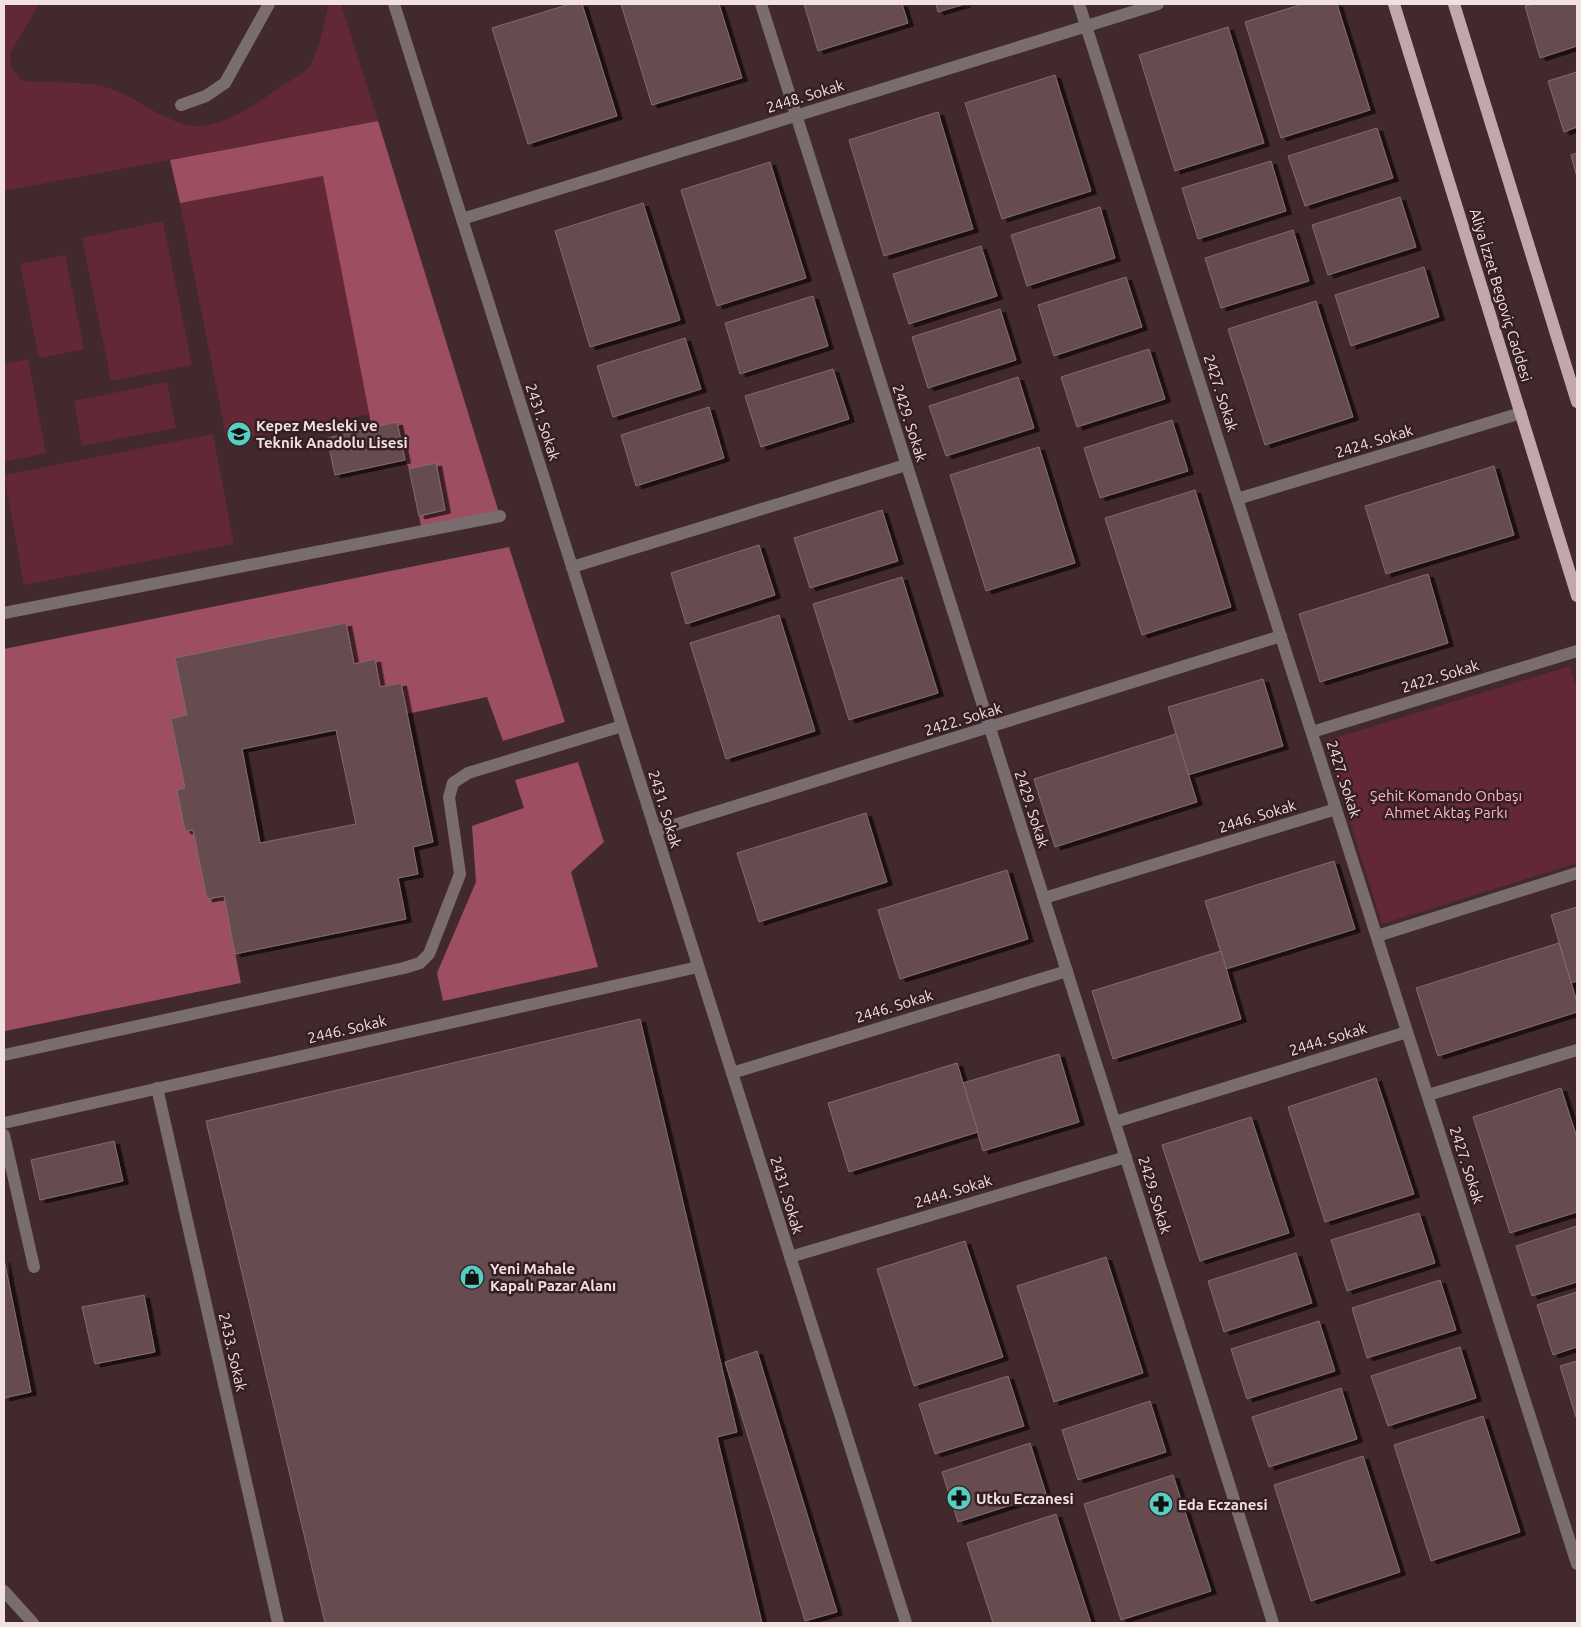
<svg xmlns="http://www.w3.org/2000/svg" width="1581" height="1627" font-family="Ubuntu,sans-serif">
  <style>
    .green { fill: #622836 }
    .forest { fill: #9d4e60 }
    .building { fill: #664b50; stroke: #856a6e; fill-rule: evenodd; filter: url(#shadow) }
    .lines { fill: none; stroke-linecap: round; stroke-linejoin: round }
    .minor { stroke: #7a6d6f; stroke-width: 12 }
    .major { stroke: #c2a8ac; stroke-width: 12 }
    .labels { text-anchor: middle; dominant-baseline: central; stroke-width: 5; stroke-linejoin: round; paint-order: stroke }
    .street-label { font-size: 15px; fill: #f1e1e3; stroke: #361f24 }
    .poi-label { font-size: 15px; font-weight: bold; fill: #f1e1e3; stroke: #361f24; text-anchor: start }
    .park-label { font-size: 15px; fill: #feb8c5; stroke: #361f24 }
  </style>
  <defs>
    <filter id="shadow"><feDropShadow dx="5.5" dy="3" stdDeviation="0" flood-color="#0009"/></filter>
  </defs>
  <rect width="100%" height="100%" fill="#41292e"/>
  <g class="green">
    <path d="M4,4h35l-29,49 1,15 11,13c24,2 51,0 75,4 33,6 58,32 90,40 33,7 71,-23 96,-40 8,-5 19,-10 25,-17 13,-19 15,-43 21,-64h12l37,117 -374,70z"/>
    <path d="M323,175l47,239 -143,28 -47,-239z"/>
    <path d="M163,221l29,144 -81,16 -29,-143z"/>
    <path d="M65,255l19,94 -45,9 -19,-94z"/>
    <path d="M28,359l18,94 -42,9v-98z"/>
    <path d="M167,382l9,46 -94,18 -8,-45z"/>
    <path d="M213,434l21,110 -210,41 -20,-110z"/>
    <path d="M1570,666l7,24v173l-195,61 -57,-183z"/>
  </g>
  <g class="forest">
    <path d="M378,121l122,395 -78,15 -3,-15 26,-6 -9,-46 -27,5 -4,-9 -8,-37 -25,5 -49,-252 -143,27 -10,-43z"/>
    <path d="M509,547l56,175 -62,19 -16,-44 -80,17 -6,-31 -21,4 -5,-28 -21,5 -8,-41 -171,35 12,57 -16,4 14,69 -8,2 8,41 8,-1 14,69 17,-3 17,87 -236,48 -1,-382z"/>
    <path d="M578,762l26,80 -33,30 27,95 -155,34 -6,-28 39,-91 -4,-56 52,-18 -9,-28z"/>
  </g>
  <g class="building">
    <path d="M570,4h12l35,112 -89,28 -36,-116z"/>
    <path d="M621,4h98l23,74 -90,27z"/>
    <path d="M804,4h98l6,19 -90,28z"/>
    <path d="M936,4h29l-27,8z"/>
    <path d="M1303,4h34l33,106 -89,28 -36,-116z"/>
    <path d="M1534,4h43v42l-37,12 -15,-52z"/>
    <path d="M1228,27l36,116 -89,28 -36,-116z"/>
    <path d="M1577,72v55l-13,5 -16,-51z"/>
    <path d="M1055,75l36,116 -89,28 -37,-116z"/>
    <path d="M938,112l35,117 -89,27 -35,-116z"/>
    <path d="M1377,128l16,50 -88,28 -17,-50z"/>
    <path d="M1577,153v24l-6,-22z"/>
    <path d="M1271,161l15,50 -88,28 -16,-51z"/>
    <path d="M770,162l36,116 -89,28 -36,-116z"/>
    <path d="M1400,197l16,50 -88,28 -16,-50z"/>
    <path d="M643,203l37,117 -90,27 -35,-116z"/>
    <path d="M1100,207l15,51 -88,28 -16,-51z"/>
    <path d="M1293,230l16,51 -88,27 -16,-50z"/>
    <path d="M981,246l16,50 -88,28 -16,-50z"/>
    <path d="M1424,267l15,50 -88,29 -16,-51z"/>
    <path d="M1126,277l16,50 -88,29 -16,-51z"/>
    <path d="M813,296l15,50 -88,28 -15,-51z"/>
    <path d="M1316,301l37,116 -88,28 -37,-116z"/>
    <path d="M1000,309l16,51 -88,28 -16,-51z"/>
    <path d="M685,338l16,51 -88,28 -16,-51z"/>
    <path d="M1149,349l16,50 -88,28 -16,-50z"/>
    <path d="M833,369l16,50 -88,28 -16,-51z"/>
    <path d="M1018,377l16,51 -88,28 -17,-50z"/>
    <path d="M709,407l15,51 -88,28 -15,-51z"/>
    <path d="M1172,420l16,51 -88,27 -16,-50z"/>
    <path d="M397,422l8,38 -70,15 -8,-37z"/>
    <path d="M1039,447l36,116 -89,28 -36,-116z"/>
    <path d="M436,463l9,47 -26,6 -10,-47z"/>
    <path d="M1494,466l20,69 -128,39 -21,-68z"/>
    <path d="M1195,490l36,117 -89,28 -37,-117z"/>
    <path d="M882,510l16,51 -88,27 -16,-50z"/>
    <path d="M759,545l16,50 -89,29 -15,-51z"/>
    <path d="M1428,574l20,69 -128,39 -21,-68z"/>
    <path d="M902,577l36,116 -89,27 -36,-116z"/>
    <path d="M779,615l36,116 -89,28 -36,-116z"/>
    <path d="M346,623l8,41 21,-5 5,28 21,-4 32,159 -20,5 5,27 -20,4 8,41 -171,35 -11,-58 -17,3 -14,-69 -8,1 -8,-41 8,-2 -14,-69 16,-4 -12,-57zM336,730l20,94 -96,19 -18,-94z"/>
    <path d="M1263,679l20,67 -95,29 -20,-68z"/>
    <path d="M1176,734l21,68 -142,45 -21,-68z"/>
    <path d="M866,813l21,69 -128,40 -22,-69z"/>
    <path d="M1334,861l21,68 -129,40 -21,-68z"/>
    <path d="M1007,870l21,69 -128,40 -22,-69z"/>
    <path d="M1577,907v74l-6,2 -20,-68z"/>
    <path d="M1559,943l18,59v10l-139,44 -22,-68z"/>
    <path d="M1221,951l20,68 -128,40 -21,-68z"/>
    <path d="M640,1019l97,413 -20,5 45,186h-437l-119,-502z"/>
    <path d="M1059,1054l20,68 -96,29 -20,-68z"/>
    <path d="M957,1063l21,69 -129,40 -21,-69z"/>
    <path d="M1376,1078l38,116 -89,28 -37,-115z"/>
    <path d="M1561,1088l16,50v74l-67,21 -37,-116z"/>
    <path d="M1251,1117l38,116 -89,28 -38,-116z"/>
    <path d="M114,1141l9,40 -83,19 -9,-40z"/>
    <path d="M1419,1213l16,50 -88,28 -16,-51z"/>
    <path d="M1577,1226v56l-45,14 -16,-50z"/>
    <path d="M965,1241l38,116 -89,29 -37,-117z"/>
    <path d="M1296,1253l16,50 -88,29 -16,-51z"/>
    <path d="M1106,1257l37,116 -89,29 -37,-116z"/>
    <path d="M4,1259l27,133 -27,6z"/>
    <path d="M1440,1280l16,50 -89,28 -15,-50z"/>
    <path d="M1577,1292v55l-24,8 -16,-50z"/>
    <path d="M144,1295l11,57 -60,12 -13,-57z"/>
    <path d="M1319,1321l16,50 -88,28 -16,-50z"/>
    <path d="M1460,1347l16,51 -88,28 -17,-50z"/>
    <path d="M757,1351l80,261 -32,9 -80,-259z"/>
    <path d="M1577,1361v55l-1,1 -16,-51z"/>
    <path d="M1008,1376l16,50 -89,28 -16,-50z"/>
    <path d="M1341,1388l16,51 -88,28 -17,-50z"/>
    <path d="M1150,1401l16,51 -88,28 -16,-50z"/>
    <path d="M1483,1416l37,116 -89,29 -37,-116z"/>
    <path d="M1030,1443l16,51 -88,28 -16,-50z"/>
    <path d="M1363,1456l37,116 -89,29 -37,-116z"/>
    <path d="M1173,1475l38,116 -90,29 -37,-116z"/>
    <path d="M1056,1514l35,109h-98l-26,-80z"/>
  </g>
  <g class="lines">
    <g class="minor">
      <path d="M394,4l512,1619"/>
      <path d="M761,4l512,1619"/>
      <path d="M1079,4l498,1560"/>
      <path d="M181,105l25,-9 19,-13 44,-79"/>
      <path d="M462,219l696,-215"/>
      <path d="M1237,499l284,-86"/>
      <path d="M572,567l334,-102"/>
      <path d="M4,613l496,-97"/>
      <path d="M1312,732l265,-81"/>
      <path d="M655,831l626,-195"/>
      <path d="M1044,898l292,-89"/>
      <path d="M1377,936l200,-63"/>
      <path d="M4,1055l400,-87 16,-5 9,-9 31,-80 -11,-77 4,-14 15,-10 154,-47"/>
      <path d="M732,1073l335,-102"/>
      <path d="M157,1088l121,535"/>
      <path d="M1428,1095l149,-45"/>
      <path d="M1115,1122l292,-90"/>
      <path d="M4,1123l694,-156"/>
      <path d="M4,1135l30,132"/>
      <path d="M790,1257l336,-100"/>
      <path d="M4,1591l29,32"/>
    </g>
    <g class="major">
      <path d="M1394,4l183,592"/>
      <path d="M1454,4l123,398"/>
    </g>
  </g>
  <defs>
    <symbol id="school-disc" viewBox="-11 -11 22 22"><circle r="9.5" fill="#57cec2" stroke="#361f24"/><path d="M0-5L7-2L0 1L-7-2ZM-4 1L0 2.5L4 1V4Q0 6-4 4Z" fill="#111"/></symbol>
    <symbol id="shop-disc" viewBox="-11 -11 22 22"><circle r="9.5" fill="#57cec2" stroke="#361f24"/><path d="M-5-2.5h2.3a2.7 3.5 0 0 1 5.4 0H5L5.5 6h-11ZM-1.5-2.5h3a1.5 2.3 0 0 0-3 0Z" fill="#111"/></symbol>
    <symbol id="pharmacy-disc" viewBox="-11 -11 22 22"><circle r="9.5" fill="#57cec2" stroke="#361f24"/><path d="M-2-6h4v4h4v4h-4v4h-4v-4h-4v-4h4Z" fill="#111"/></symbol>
  </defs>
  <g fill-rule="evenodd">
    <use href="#school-disc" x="225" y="420" width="28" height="28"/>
    <use href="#shop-disc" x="458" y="1263" width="28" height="28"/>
    <use href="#pharmacy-disc" x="945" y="1484" width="28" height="28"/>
    <use href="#pharmacy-disc" x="1147" y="1490" width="28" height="28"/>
  </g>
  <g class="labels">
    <g class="street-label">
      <text transform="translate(805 96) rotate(-17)">2448. Sokak</text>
      <text transform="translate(1501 295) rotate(73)">Aliya İzzet Begoviç Caddesi</text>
      <text transform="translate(1221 393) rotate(72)">2427. Sokak</text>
      <text transform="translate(543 422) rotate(72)">2431. Sokak</text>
      <text transform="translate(910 423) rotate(72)">2429. Sokak</text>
      <text transform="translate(1374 441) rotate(-17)">2424. Sokak</text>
      <text transform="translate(1440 676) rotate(-17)">2422. Sokak</text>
      <text transform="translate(963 719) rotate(-17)">2422. Sokak</text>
      <text transform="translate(1344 779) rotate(72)">2427. Sokak</text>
      <text transform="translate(665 809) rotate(73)">2431. Sokak</text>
      <text transform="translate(1032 809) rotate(72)">2429. Sokak</text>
      <text transform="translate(1257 816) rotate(-17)">2446. Sokak</text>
      <text transform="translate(894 1006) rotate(-17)">2446. Sokak</text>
      <text transform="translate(347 1029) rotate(-13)">2446. Sokak</text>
      <text transform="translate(1328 1039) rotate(-17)">2444. Sokak</text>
      <text transform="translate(1467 1165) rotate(72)">2427. Sokak</text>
      <text transform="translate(953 1191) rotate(-17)">2444. Sokak</text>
      <text transform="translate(787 1195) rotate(73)">2431. Sokak</text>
      <text transform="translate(1155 1195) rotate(73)">2429. Sokak</text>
      <text transform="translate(233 1352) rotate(77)">2433. Sokak</text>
    </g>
    <g class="poi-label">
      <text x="256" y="425">Kepez Mesleki ve<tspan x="256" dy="17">Teknik Anadolu Lisesi</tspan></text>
      <text x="490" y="1268">Yeni Mahale<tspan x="490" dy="17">Kapalı Pazar Alanı</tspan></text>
      <text x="976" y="1498">Utku Eczanesi</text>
      <text x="1178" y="1504">Eda Eczanesi</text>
    </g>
    <g class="park-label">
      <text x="1446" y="795">Şehit Komando Onbaşı<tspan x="1446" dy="17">Ahmet Aktaş Parkı</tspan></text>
    </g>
  </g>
  <rect width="1581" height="1627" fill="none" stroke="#f1e1e3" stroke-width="10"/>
</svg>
